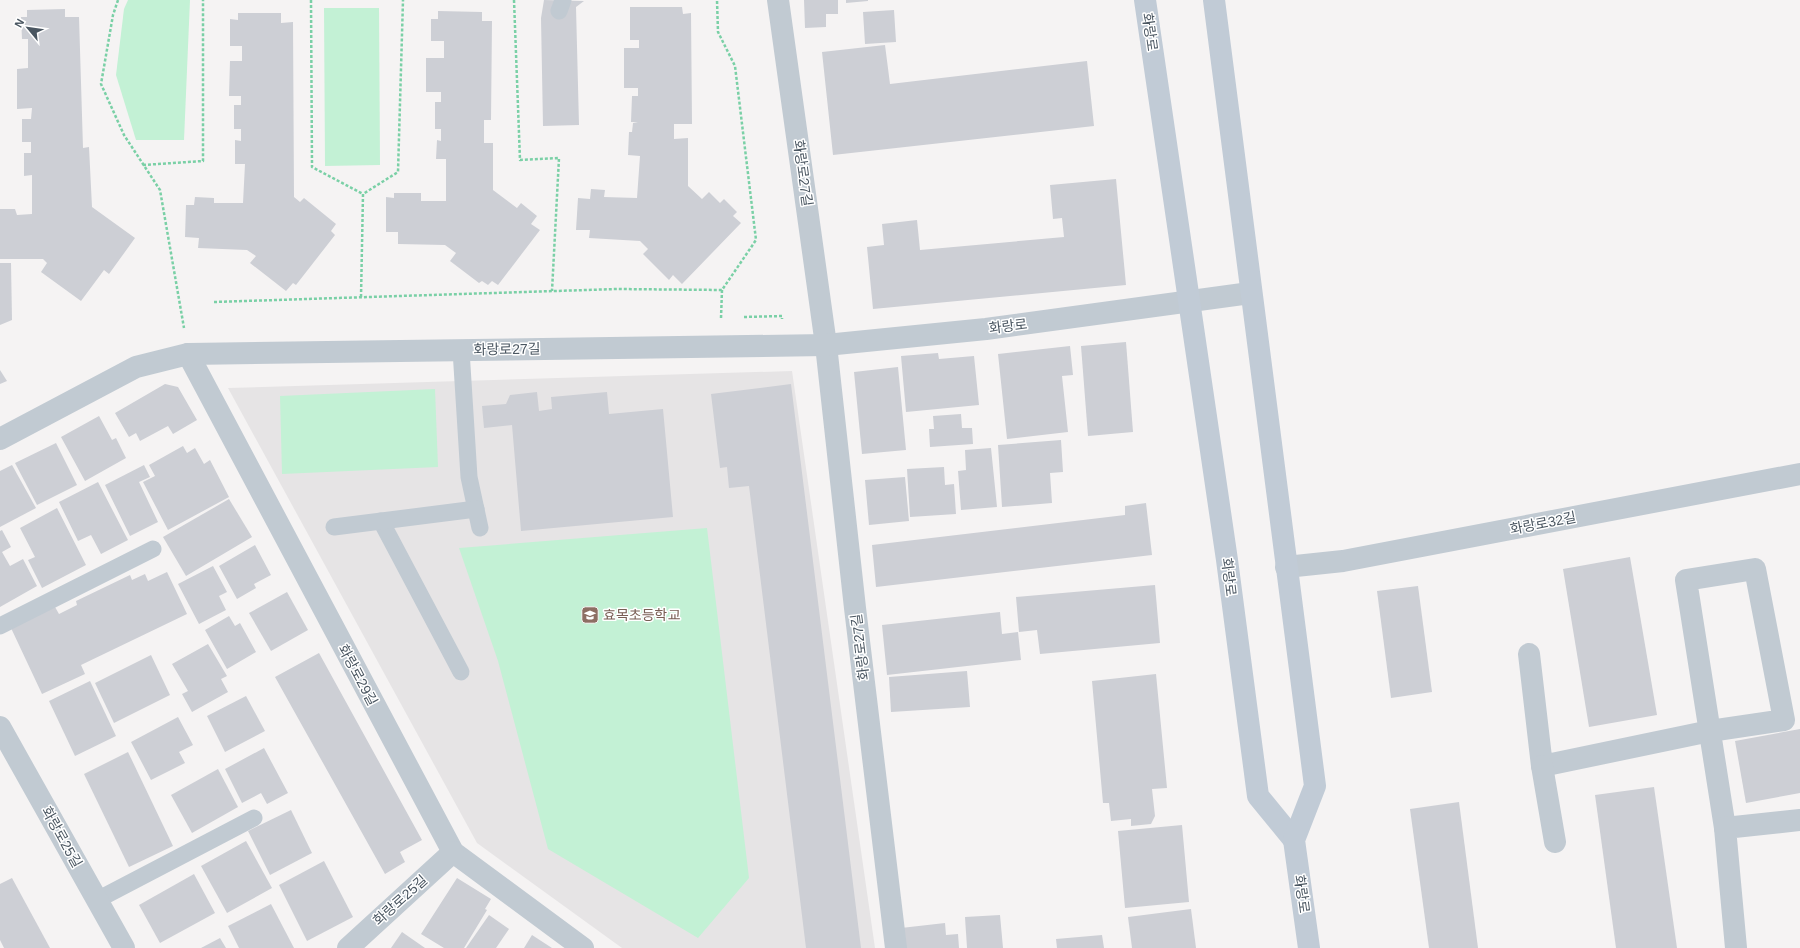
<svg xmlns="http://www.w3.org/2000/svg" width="1800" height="948" font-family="Arial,'Noto Sans KR',sans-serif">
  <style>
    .education { fill: #e6e4e5 }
    .green { fill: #c3f1d5 }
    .building { fill: #cdcfd5 }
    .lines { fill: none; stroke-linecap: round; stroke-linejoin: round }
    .path { stroke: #7ad0a6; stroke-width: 2.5; stroke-dasharray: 3 2; stroke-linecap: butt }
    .lane { stroke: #c1cad2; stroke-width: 17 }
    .street { stroke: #c1cad2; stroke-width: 22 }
    .secondary { stroke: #c1cbd6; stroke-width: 22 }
    .labels { text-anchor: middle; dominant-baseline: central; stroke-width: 3; stroke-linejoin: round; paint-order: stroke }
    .street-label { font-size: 14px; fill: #4a5661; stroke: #fff }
    .education-label { font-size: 14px; fill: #785e54; stroke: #fff; text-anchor: start }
  </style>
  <rect width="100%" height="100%" fill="#f5f3f3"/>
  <path class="education" d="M792,371l83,577h-253l-145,-105 -249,-455z"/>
  <g class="green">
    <path d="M128,0h62l-6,140h-48l-20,-65 8,-66z"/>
    <path d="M324,8h55l1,157 -55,1z"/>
    <path d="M435,389l3,78 -156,7 -2,-78z"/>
    <path d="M707,528l42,350 -51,60 -150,-89 -50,-188 -39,-113z"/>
  </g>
  <g class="building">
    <path d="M544,0l40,1 -8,6 3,118 -36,1 -2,-108z"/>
    <path d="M804,0h34v14h-12v13l-21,1z"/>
    <path d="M846,0h22v1l-22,2z"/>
    <path d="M630,7h52l1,7 8,-1 1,111h-18v15l14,-1v48l14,13 7,-7 11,11 4,-4 13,13 -4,4 8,7 -59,61 -9,-9 -4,5 -26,-26 5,-5 -8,-8 -51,-3 1,-8h-14l2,-32 12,1 1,-10 14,1 -1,7 33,1 3,-42 -12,-1 1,-23h3l1,-9 5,-1h-7l1,-26h6v-8h-14v-40h15v-8h-9z"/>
    <path d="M65,9v8h14l4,131 6,-1 3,60 43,31 -26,36 -5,-4 -23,31 -40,-29 6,-9 -4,-4h-43v-50h15l2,6 15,-1v-39l-8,1v-23h7v-11h-9v-23h9l1,-11 -15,1v-40l11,-1v-29h-6l-1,-22h6v-7z"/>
    <path d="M894,10l2,32 -31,2 -2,-32z"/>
    <path d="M438,11l44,1v9h10l-1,99h-7v23h9v47l24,18 4,-5 16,13 -6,8 9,6 -42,55 -6,-4 -4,4 -6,-4 -3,2 -29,-22 6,-8 -11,-8 -47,-1v-12h-12v-35l8,1v-5h27v8h25v-42h-10l1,-19 4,1v-12h-6v-27h6v-10h-15v-34h18v-17h-13v-22h7z"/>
    <path d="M238,13h43v10l12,-1 1,175 6,5 4,-4 32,26 -5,7 4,4 -39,50 -3,-2 -7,8 -36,-28 6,-7 -9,-6 -49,-2 1,-10 -14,-1 1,-32h8l1,-8 19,1v5h29l2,-39h-10v-24l6,1v-12h-7v-24h7v-9h-12l1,-35h12v-15h-12v-27l8,1z"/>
    <path d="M885,45l5,39 197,-23 7,65 -261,29 -11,-103z"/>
    <path d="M1116,179l10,106 -253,24 -6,-62 17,-2 -2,-21 35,-4 3,30 144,-13 -2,-19 -9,1 -3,-34z"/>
    <path d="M0,263h11l1,57 -12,5z"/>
    <path d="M1126,342l7,90 -45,4 -7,-90z"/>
    <path d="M1070,346l3,29 -11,1 6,56 -61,7 -9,-85z"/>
    <path d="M938,353l1,6 35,-3 5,49 -73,7 -5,-56z"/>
    <path d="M898,367l8,83 -44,4 -8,-82z"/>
    <path d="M0,370l7,11 -7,3z"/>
    <path d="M165,384l13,3 19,33 -24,14 -5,-8 -28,15 -4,-8 -7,4 -14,-24z"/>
    <path d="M791,384l70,564h-55l-57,-462 -20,2 -2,-21 -7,1 -9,-74z"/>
    <path d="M537,392l2,19 13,-2 -1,-12 56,-5 2,22 54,-5 10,108 -152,14 -9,-106 -28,3 -2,-22 24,-2 4,-9z"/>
    <path d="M961,414l1,14h10l1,16 -43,3 -1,-18h5l-1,-13z"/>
    <path d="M99,416l13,24 4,-2 10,20 -41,23 -24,-44z"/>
    <path d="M1061,440l2,32 -13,1 2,30 -50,4 -4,-62z"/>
    <path d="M56,443l21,42 -40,20 -22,-42z"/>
    <path d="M183,446l4,7 8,-5 9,16 6,-4 19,37 -61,33 -25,-48 12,-6 -6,-11z"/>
    <path d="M991,448l6,59 -36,3 -3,-39 8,-1 -1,-20z"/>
    <path d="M12,465l24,43 -36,19v-56z"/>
    <path d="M144,465l6,12 -11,5 19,40 -28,14 -25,-51z"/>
    <path d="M944,467l1,18 9,-1 2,30 -46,3 -3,-48z"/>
    <path d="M905,477l4,44 -40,4 -4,-45z"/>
    <path d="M98,482l30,58 -27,14 -10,-19 -13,6 -19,-39z"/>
    <path d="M229,499l23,38 -66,39 -23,-39z"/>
    <path d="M1146,503l6,52 -276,32 -4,-42 253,-30v-9z"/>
    <path d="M57,508l29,57 -44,23 -14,-28 7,-3 -15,-29z"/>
    <path d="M2,530l9,17 -9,5 8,14 13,-7 14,27 -37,21v-76z"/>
    <path d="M255,545l16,30 -17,9 2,4 -19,11 -18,-33z"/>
    <path d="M1630,557l27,158 -68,12 -26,-158z"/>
    <path d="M213,566l14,26 -8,4 7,14 -27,14 -21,-40z"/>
    <path d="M167,572l20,42 -106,51 4,9 -43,20 -31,-66 44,-21 4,7 18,-9 -1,-4 54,-26 2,5 13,-6 3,7z"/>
    <path d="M1155,585l5,58 -120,11 -3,-24 -18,2 -3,-35z"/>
    <path d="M1418,586l14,106 -41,6 -14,-107z"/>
    <path d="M287,592l21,38 -37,21 -22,-38z"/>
    <path d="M1000,612l2,22 16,-2 3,28 -134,15 -5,-50z"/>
    <path d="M229,616l6,10 5,-3 16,29 -29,17 -22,-39z"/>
    <path d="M208,644l19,32 -6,3 7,13 -36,20 -10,-18 6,-3 -16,-27z"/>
    <path d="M319,653l103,187 -22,12 5,10 -20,12 -110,-197z"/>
    <path d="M151,655l19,40 -56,28 -19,-40z"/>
    <path d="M967,671l3,36 -79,5 -2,-35z"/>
    <path d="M1156,674l11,114 -15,1 3,27 -4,8 -20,2v-7l-20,2 -2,-18h-6l-11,-122z"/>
    <path d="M90,681l26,55 -41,20 -26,-55z"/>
    <path d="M246,696l19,35 -40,21 -18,-36z"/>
    <path d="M178,717l15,28 -14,7 6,11 -34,17 -20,-38z"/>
    <path d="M1800,729v64l-54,10 -11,-62z"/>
    <path d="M264,748l24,45 -21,11 -6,-11 -19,10 -17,-34z"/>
    <path d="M128,752l45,94 -44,21 -45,-93z"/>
    <path d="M218,769l20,38 -46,26 -21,-38z"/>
    <path d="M1654,787l23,161h-61l-21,-153z"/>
    <path d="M1459,802l19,146h-49l-19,-139z"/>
    <path d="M291,810l21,43 -42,22 -22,-44z"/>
    <path d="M1182,825l7,77 -64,6 -7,-77z"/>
    <path d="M246,841l26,47 -45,25 -26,-47z"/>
    <path d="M324,861l29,56 -46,24 -28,-56z"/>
    <path d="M194,874l21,39 -55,30 -21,-38z"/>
    <path d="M12,878l38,70h-46l-4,-8v-56z"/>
    <path d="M457,878l34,21 -6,10 2,1 -23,38h-20l-23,-14z"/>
    <path d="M271,904l23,44h-55l-11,-22z"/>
    <path d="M1191,909l5,39h-64l-4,-31z"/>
    <path d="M489,915l20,14 -13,19h-30z"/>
    <path d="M1000,915l3,33h-36l-2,-31z"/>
    <path d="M945,923l1,12 12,-1 1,14h-56l-2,-20z"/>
    <path d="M402,932l23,16h-34z"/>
    <path d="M532,935l20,13h-28z"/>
    <path d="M1102,935l2,13h-47l-1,-9z"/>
    <path d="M220,938l6,10h-25z"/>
  </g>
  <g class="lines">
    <g class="path">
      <path d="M118,0l-5,15 -12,69 23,51 36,55 24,138"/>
      <path d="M311,0l1,167 51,27"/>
      <path d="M514,0l6,160 39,-2 -7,133"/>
      <path d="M143,165l60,-4v-161"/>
      <path d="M361,297l2,-103 35,-22 5,-172"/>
      <path d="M214,302l403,-13 105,1 34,-50 -21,-174 -17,-34 -1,-32"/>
      <path d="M744,317l38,-1v3"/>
      <path d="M721,318l1,-28"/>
    </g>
    <g class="lane">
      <path d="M559,11l4,-11"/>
      <path d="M461,350l8,127 11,51"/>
      <path d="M381,521l80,151"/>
      <path d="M334,527l142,-18"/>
      <path d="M0,626l153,-77"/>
      <path d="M97,900l157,-82"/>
    </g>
    <g class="street">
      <path d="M778,0l48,345 29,263 41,340"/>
      <path d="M188,354l265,498 130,96"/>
      <path d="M0,439l136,-72 52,-13 638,-9 160,-16 264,-36"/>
      <path d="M1286,567l57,-6 457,-87"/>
      <path d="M1529,654l13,112 168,-35 74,-11 -29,-151 -69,11 39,248"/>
      <path d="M0,727l124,221"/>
      <path d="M1542,766l13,76"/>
      <path d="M348,948l105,-96"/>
      <path d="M1736,948l-11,-120 75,-8"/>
    </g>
    <g class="secondary">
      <path d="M1145,0l82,560 31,236 36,44"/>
      <path d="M1214,0l101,786 -21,54 15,108"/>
    </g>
  </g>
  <defs>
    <symbol id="school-square" viewBox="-11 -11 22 22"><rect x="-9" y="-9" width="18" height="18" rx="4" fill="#8d6e63" stroke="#fff"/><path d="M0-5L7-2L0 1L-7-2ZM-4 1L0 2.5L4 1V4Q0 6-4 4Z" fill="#fff"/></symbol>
  </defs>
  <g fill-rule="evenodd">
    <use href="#school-square" x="580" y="605" width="20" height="20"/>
  </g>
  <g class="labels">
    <g class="street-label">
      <text transform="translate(1150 32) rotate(82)">화랑로</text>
      <text transform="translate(803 173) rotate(82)">화랑로27길</text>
      <text transform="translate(1008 326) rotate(-7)">화랑로</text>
      <text transform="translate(507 349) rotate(-1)">화랑로27길</text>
      <text transform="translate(1543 523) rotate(-11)">화랑로32길</text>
      <text transform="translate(1229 577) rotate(83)">화랑로</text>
      <text transform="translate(860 647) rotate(-97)">화랑로27길</text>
      <text transform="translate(358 675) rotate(62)">화랑로29길</text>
      <text transform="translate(62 837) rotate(61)">화랑로25길</text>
      <text transform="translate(1302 894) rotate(82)">화랑로</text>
      <text transform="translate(400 900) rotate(-42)">화랑로25길</text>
    </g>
    <g class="education-label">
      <text x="603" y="615">효목초등학교</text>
    </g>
  </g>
  <g transform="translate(28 28) rotate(299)" stroke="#ffffff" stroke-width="3" paint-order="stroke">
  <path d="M0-3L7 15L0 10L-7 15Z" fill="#4a5661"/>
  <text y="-6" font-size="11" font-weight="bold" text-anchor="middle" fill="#4a5661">N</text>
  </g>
</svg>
